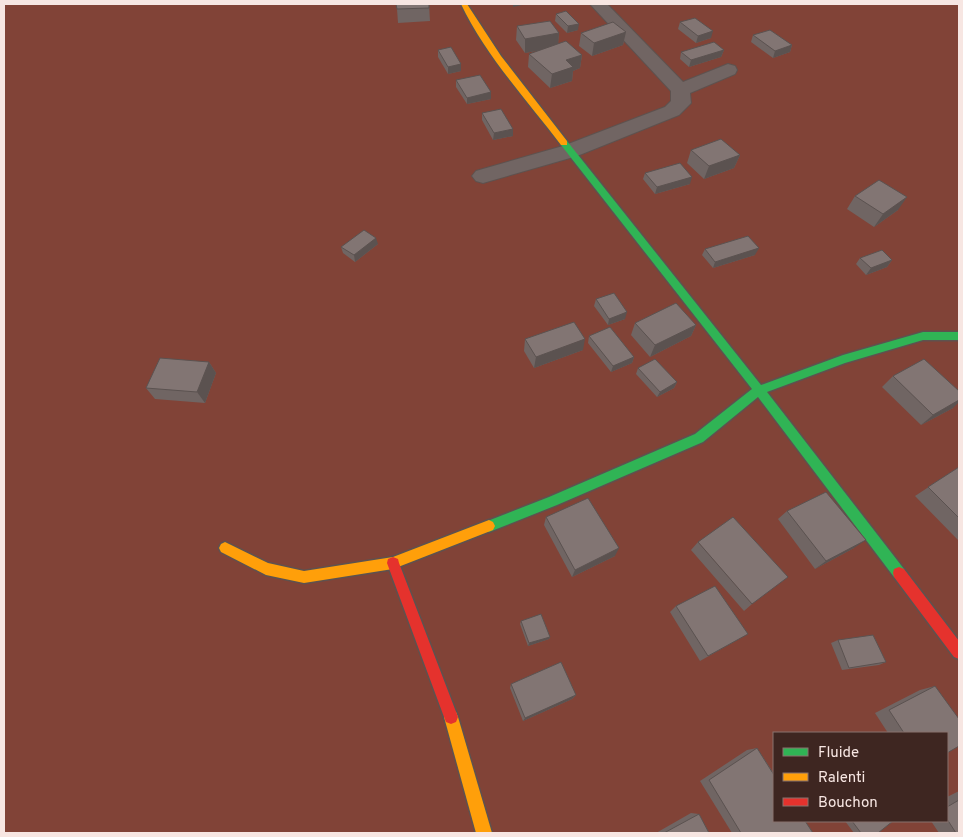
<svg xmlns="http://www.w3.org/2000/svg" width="963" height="837" font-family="Overpass,sans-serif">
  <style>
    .green { fill: #814337; fill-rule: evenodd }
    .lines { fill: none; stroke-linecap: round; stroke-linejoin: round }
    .street-casing { stroke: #5e524f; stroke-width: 2 }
    .fast-casing { stroke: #5e524f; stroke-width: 3 }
    .slow-casing { stroke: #5e524f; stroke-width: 3 }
    .jam-casing { stroke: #5e524f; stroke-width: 3 }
    .street { fill: #716563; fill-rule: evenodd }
    .fast { fill: #30b455; fill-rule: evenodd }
    .slow { fill: #ff9f0a; fill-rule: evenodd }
    .jam { fill: #e5322d; fill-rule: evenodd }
    .wall { fill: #706563 }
    .shaded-wall { fill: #5b5250 }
    .building { fill: #827573; stroke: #5b5250 }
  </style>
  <rect width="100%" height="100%" fill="#423532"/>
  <path class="green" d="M4,4h955v829h-955zM774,733h173v88h-173z"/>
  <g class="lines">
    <defs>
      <path id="street" d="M590,4h17l76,78 45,-18 7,2 2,4 -2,4 -45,19 1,10 -12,12 -102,41 -94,27 -7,-2 -4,-5 4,-5 87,-25 102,-39 6,-6v-10z"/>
      <path id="fast" d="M564,140l3,1 194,244 82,-30 80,-23h36v8h-36l-78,23 -78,29 137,177 1,4 -1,4 -5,2 -5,-2 -136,-180 -55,45 -146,63 -68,27 -4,-2 -2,-4 2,-4 64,-25 146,-63 57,-45 -191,-244 -1,-2z"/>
      <g id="slow">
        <path d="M461,4h6l34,52 66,85v4h-6c-34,-45 -76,-90 -100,-141z"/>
        <path d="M489,520l4,2 2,4 -2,4 -100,39 -89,14 -38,-8 -45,-23 -2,-4 2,-4 4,-2 43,21 36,8 89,-14z"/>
        <path d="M451,710l5,2 2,5 34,116h-16l-32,-116 2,-5z"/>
      </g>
      <g id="jam">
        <path d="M393,557l5,2 1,4 59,154 -2,5 -5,2 -5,-2 -2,-5 -57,-154 1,-4z"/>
        <path d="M899,567l5,2 55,72v18l-5,-2 -60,-80 -1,-4 1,-4z"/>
      </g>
    </defs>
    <use href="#street" class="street-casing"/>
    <use href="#fast" class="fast-casing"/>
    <use href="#slow" class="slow-casing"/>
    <use href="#jam" class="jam-casing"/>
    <use href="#street" class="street"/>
    <use href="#fast" class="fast"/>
    <use href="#slow" class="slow"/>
    <use href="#jam" class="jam"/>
  </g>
  <g class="wall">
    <path d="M429,4l1,17 -32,2 -1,-14z"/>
    <path d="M556,14l22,16 -11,3 -12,-12z"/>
    <path d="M680,22l31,16 -15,5 -18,-14z"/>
    <path d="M517,26l42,7 -1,11 24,11 -2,13 -7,3 -1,10 -22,7 -22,-21 1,-13 12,-4 -16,3 -9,-13z"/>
    <path d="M626,32l-3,13 -31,11 -13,-10 2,-13z"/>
    <path d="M753,35l39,10 -2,7 -17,6 -22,-16z"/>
    <path d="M438,50l23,21 -13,3 -10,-17z"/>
    <path d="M724,50l-3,7 -32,10 -9,-8 1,-7z"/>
    <path d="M456,80l35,12v7l-24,5 -11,-17z"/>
    <path d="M482,113l31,23 -20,4 -11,-20z"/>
    <path d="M691,150l49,5 -6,13 -30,11 -17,-16z"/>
    <path d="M645,173l45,11 -35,10 -12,-15z"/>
    <path d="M855,196l43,14 -24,17 -27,-18z"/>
    <path d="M378,244l-23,18 -12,-9 -2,-6z"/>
    <path d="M705,249l50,6 -42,13 -11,-13z"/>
    <path d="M860,258l32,2 -5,7 -21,8 -10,-11z"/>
    <path d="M596,299l29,20 -17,6 -14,-19z"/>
    <path d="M635,323l61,2 -5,11 -41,21 -19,-22z"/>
    <path d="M589,336l45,21 -2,6 -21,9 -23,-29z"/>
    <path d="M525,339l58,11 -49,18 -10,-17z"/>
    <path d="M209,362l7,11 -11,30 -50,-4 -9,-11z"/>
    <path d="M638,368l39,14 -3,6 -17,9 -21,-23z"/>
    <path d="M893,376l60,32 -32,17 -39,-38z"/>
    <path d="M959,467v73h-1l-43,-44z"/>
    <path d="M787,511l67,37 -39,21 -37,-50z"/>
    <path d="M546,517l69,39 -43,21 -28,-52z"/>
    <path d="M698,542l54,62 -8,7 -53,-61z"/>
    <path d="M676,606l63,33 -39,22 -30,-49z"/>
    <path d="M521,621l29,16 -1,2 -21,7 -8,-22z"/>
    <path d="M838,640l48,22 -7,3 -37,5 -11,-27z"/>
    <path d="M511,684l65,11 -4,4 -49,22 -13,-33z"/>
    <path d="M935,686l12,47h-59l-13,-20 45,-23z"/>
    <path d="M757,748l56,85h-81l-32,-52 47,-31z"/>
    <path d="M959,791v42h-20l-8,-12h16v-24z"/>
    <path d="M691,813l8,1 10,19h-53z"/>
    <path d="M845,821h48l-15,12h-24z"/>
  </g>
  <g class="shaded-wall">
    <path d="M513,4h14l-14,3z"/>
    <path d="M579,24l-1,6 -11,3 1,-7z"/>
    <path d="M713,31l-2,7 -15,5 2,-7z"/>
    <path d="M626,32l-3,13 -31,11 2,-13z"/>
    <path d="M559,33l-1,14 -33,6v-14z"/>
    <path d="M792,45l-2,7 -17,6 2,-7z"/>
    <path d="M724,50l-3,7 -32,10 2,-7z"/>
    <path d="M582,55l-2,13 -7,3 -1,10 -22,7 2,-14 14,-14z"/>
    <path d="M461,64v7l-13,3v-7z"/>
    <path d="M491,92v7l-24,5v-6z"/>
    <path d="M513,129v7l-20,4 1,-7z"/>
    <path d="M740,155l-6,13 -30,11 5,-13z"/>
    <path d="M692,177l-2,7 -35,10 2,-7z"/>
    <path d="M907,197l-9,13 -24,17 9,-13z"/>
    <path d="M376,238l2,6 -23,18 -1,-7z"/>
    <path d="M759,248l-4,7 -42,13 2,-6z"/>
    <path d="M892,260l-5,7 -21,8 5,-7z"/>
    <path d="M627,312l-2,7 -17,6 1,-6z"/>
    <path d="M696,325l-5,11 -41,21 5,-12z"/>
    <path d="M585,339l-2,11 -49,18 2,-11z"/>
    <path d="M634,357l-2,6 -21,9 2,-6z"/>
    <path d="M209,362l7,11 -11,30 -8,-11z"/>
    <path d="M677,382l-3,6 -17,9 3,-5z"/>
    <path d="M959,400v2l-6,6 -32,17 12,-10z"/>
    <path d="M866,540l-12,8 -39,21 11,-8z"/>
    <path d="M619,548l-4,8 -43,21 3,-7z"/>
    <path d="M550,637l-1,2 -21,7 1,-3z"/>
    <path d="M576,695l-4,4 -49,22 2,-3z"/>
  </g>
  <g class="building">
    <path d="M396,4h33v4l-32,1z"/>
    <path d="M566,11l13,13 -11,2 -12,-12z"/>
    <path d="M695,18l18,13 -15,5 -18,-14z"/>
    <path d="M550,21l9,12 -34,6 -8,-13z"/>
    <path d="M613,22l13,10 -32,11 -13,-10z"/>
    <path d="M770,30l22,15 -17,6 -22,-16z"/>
    <path d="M566,41l16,14 -16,5 7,7 -21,7 -23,-20z"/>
    <path d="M714,42l10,8 -33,10 -10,-8z"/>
    <path d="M451,47l10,17 -13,3 -10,-17z"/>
    <path d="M480,75l11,17 -24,6 -11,-18z"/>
    <path d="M501,109l12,20 -19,4 -12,-20z"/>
    <path d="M721,139l19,16 -31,11 -18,-16z"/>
    <path d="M680,163l12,14 -35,10 -12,-14z"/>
    <path d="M879,180l28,17 -24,17 -28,-18z"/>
    <path d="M364,230l12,8 -22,17 -13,-8z"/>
    <path d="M748,236l11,12 -44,14 -10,-13z"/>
    <path d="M882,250l10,10 -21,8 -11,-10z"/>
    <path d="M614,293l13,19 -18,7 -13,-20z"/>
    <path d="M676,303l20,22 -41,20 -20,-22z"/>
    <path d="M574,322l11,17 -49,18 -11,-18z"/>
    <path d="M610,327l24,30 -21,9 -24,-30z"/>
    <path d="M160,358l49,4 -12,30 -51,-4z"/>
    <path d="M655,359l22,23 -17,10 -22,-24z"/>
    <path d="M924,359l35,32v9l-26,15 -40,-39z"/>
    <path d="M959,467v51l-31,-31z"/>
    <path d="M826,492l40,48 -40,21 -39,-50z"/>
    <path d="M588,498l31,50 -44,22 -29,-53z"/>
    <path d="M733,517l55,60 -36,27 -54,-62z"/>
    <path d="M715,586l33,48 -40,22 -32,-50z"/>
    <path d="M541,614l9,23 -21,6 -8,-22z"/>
    <path d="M873,635l13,27 -37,6 -11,-28z"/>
    <path d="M561,662l15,33 -51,23 -14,-34z"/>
    <path d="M935,686l24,33v27l-12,7v-20h-43l-15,-23z"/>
    <path d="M757,748l17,27v46h31l8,12h-72l-32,-53z"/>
    <path d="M959,800v33h-3l-9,-14v-12z"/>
    <path d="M699,814l10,19h-45z"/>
    <path d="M852,821h41l-15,12h-17z"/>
  </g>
  <rect width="963" height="837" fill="none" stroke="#f7e6e2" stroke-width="10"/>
  <rect x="773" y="732" width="175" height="90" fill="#3e2621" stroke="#88736e"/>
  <rect x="783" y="748" width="25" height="8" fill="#30b455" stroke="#88736e"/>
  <text x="818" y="757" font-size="15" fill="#f7e6e2">Fluide</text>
  <rect x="783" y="773" width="25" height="8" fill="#ff9f0a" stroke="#88736e"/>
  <text x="818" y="782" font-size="15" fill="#f7e6e2">Ralenti</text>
  <rect x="783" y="798" width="25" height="8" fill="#e5322d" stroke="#88736e"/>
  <text x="818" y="807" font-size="15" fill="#f7e6e2">Bouchon</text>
</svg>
